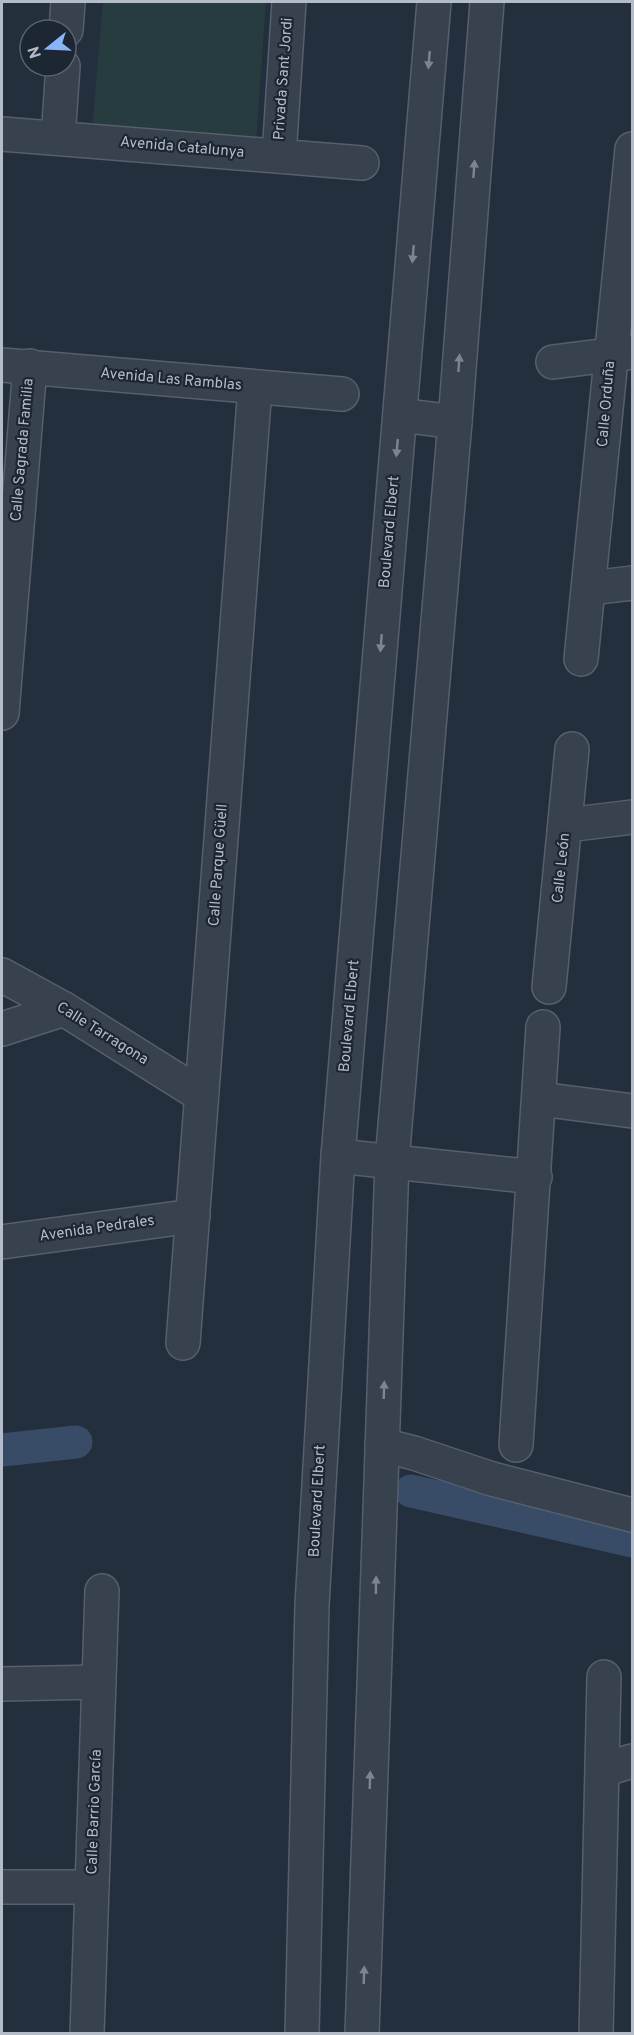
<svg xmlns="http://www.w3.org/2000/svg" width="634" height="2035" font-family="Overpass,sans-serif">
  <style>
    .green { fill: #263c3f }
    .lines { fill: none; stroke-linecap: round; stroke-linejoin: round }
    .canal { stroke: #394c67; stroke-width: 33 }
    .minor-casing { stroke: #565f6c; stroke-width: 36 }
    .tertiary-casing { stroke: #565f6c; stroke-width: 36 }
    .minor { stroke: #38414e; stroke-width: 33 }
    .tertiary { stroke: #38414e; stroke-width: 33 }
    .oneway { fill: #7c8592 }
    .labels { text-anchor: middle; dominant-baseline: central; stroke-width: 4.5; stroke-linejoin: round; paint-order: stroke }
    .street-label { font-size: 15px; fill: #b4bcc9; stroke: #1d2633 }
  </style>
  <rect width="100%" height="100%" fill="#242f3e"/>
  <path class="green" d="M103,2h163l-10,140 -164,-12z"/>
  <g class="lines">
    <g class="canal">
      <path d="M2,1450l74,-8"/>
      <path d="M411,1491l221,50"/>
    </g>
    <defs>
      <g id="minor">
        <path d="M66,30l2,-28"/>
        <path d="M2,134l360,29"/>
        <path d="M58,138l5,-72"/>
        <path d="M279,156l10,-154"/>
        <path d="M553,362l79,-10"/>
        <path d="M2,365l340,29"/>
        <path d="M400,415l55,7"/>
        <path d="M590,588l42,-5"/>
        <path d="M581,659l51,-510"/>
        <path d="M2,713l28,-347"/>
        <path d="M567,825l65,-8"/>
        <path d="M2,975l62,34 137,86"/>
        <path d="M549,987l23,-238"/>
        <path d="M2,1029l62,-20"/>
        <path d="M540,1099l92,12"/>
        <path d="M338,1156l197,21"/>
        <path d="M2,1242l191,-26"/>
        <path d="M183,1343l72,-956"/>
        <path d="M382,1445l32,8 78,26 140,36"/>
        <path d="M516,1445l27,-418"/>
        <path d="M2,1684l97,-2"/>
        <path d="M603,1770l29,-9"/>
        <path d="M2,1887h90"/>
        <path d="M87,2034l15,-443"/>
        <path d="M596,2034l8,-357"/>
      </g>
      <g id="tertiary">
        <path d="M302,2034l10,-429 26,-449 96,-1154"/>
        <path d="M362,2034l30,-873 63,-739 32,-420"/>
      </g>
    </defs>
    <use href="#minor" class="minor-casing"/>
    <use href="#tertiary" class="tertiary-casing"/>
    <use href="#minor" class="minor"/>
    <use href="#tertiary" class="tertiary"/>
  </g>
  <defs><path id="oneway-solid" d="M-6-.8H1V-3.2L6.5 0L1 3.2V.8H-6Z" transform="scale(1.5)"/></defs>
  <g class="oneway">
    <use href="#oneway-solid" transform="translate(429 60) rotate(95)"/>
    <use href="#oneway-solid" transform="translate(474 169) rotate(-86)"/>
    <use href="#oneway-solid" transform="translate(413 254) rotate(95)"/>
    <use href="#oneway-solid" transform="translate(459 363) rotate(-86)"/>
    <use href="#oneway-solid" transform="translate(397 448) rotate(95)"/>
    <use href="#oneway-solid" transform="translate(381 643) rotate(95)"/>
    <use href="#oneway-solid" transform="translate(384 1390) rotate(-88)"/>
    <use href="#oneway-solid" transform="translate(376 1585) rotate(-89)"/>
    <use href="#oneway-solid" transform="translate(370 1780) rotate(-88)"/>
    <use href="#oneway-solid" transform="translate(364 1975) rotate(-88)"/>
  </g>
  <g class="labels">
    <g class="street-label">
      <text transform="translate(284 79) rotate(-86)">Privada Sant Jordi</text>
      <text transform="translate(182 148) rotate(5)">Avenida Catalunya</text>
      <text transform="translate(171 380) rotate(5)">Avenida Las Ramblas</text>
      <text transform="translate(607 404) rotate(-85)">Calle Orduña</text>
      <text transform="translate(23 450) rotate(-85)">Calle Sagrada Familia</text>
      <text transform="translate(390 532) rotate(-85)">Boulevard Elbert</text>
      <text transform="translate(219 865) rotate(-86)">Calle Parque Güell</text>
      <text transform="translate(562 868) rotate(-84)">Calle León</text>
      <text transform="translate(350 1016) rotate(-85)">Boulevard Elbert</text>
      <text transform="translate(102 1034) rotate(32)">Calle Tarragona</text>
      <text transform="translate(97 1229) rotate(-8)">Avenida Pedrales</text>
      <text transform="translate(318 1501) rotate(-87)">Boulevard Elbert</text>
      <text transform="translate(95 1812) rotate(-88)">Calle Barrio García</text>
    </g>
  </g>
  <rect width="634" height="2035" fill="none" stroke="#b4bcc9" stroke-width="6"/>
  <g transform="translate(48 48) rotate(252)"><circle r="28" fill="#1d2633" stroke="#59626f" stroke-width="1.5"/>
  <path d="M0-4.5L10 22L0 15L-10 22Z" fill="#8ab4f8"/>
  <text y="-9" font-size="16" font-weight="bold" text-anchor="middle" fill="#b4bcc9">N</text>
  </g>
</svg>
